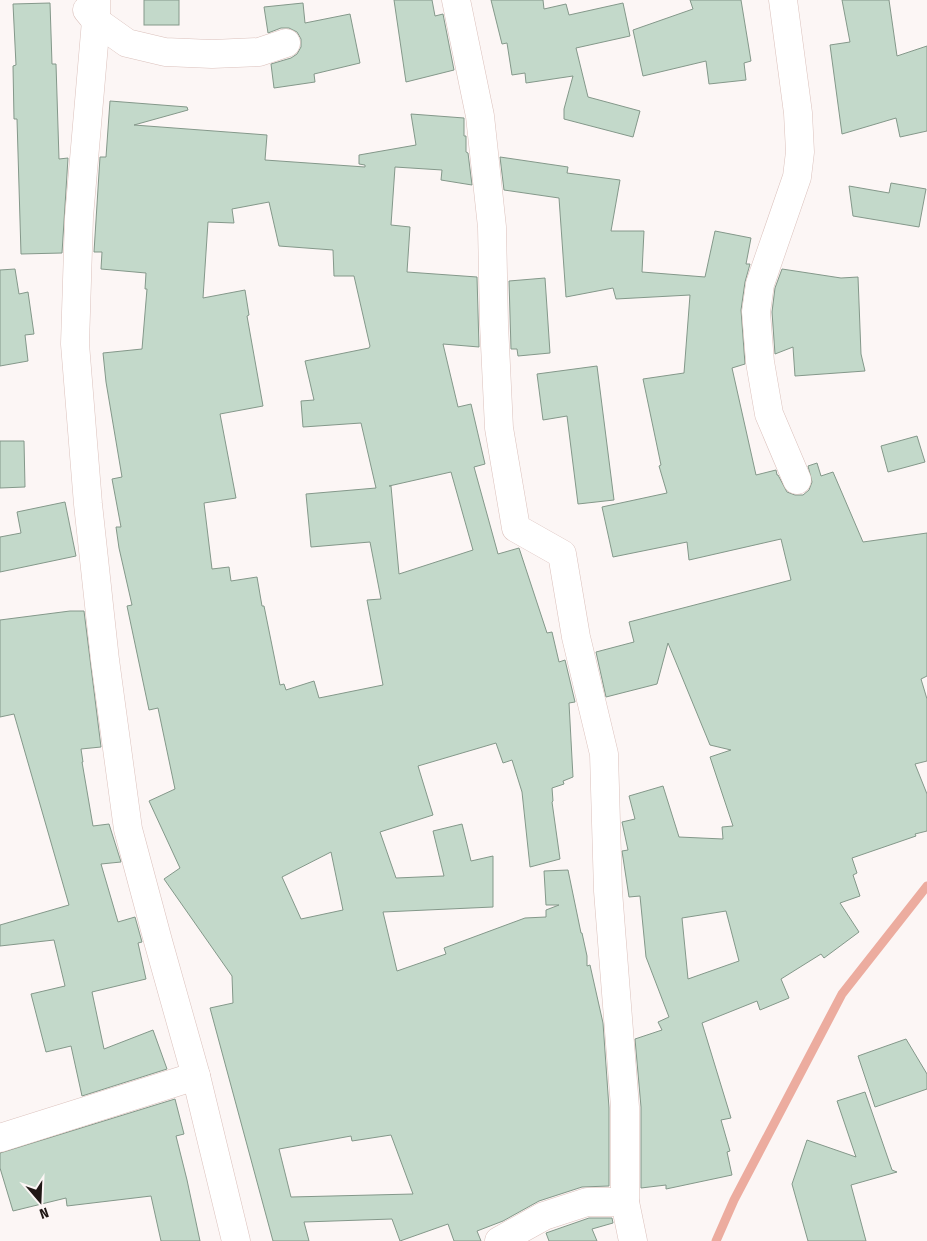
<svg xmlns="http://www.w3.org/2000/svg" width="927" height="1241" font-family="'Fira Sans Condensed',sans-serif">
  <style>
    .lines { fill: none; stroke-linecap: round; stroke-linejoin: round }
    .stream { stroke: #ecac9f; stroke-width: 9 }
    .building { fill: #c3d9ca; stroke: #84988a; fill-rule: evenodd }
    .street-casing { stroke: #dbc1bc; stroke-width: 29 }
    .street { stroke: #fff; stroke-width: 28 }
  </style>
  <rect width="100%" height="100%" fill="#fcf6f5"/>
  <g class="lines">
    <path class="stream" d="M716,1241l18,-41 108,-206 85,-108"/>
  </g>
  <g class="building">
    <rect x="144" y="0" width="35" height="25"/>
    <path d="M394,0h38l3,16 8,-2 11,56 -48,12z"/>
    <path d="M491,0h52l1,9 22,-5 3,11 54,-12 7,33 -54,12 12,49 52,14 -7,26 -69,-18v-10l9,-33 -47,7 -1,-10 -13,2 -5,-32 -5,1z"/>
    <path d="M690,0h51l10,61 -7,2 2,17 -37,4 -3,-23 -63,15 -10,-46 60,-21z"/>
    <path d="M842,0h47l8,56 30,-10v85l-27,6 -4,-19 -54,16 -12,-89 20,-3z"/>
    <path d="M50,3l2,61h4l3,95 9,-1 -6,95 -41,1 -4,-135h-3l-1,-53 3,-1 -3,-61z"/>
    <path d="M303,3l2,20 45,-9 10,49 -46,11 1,8 -41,6 -3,-24 20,-6 6,-4 4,-7v-8l-4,-7 -8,-4h-8l-13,5 -4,-26z"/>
    <path d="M110,101l77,6 1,3 -54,15 133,10 -2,25 100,7v-2l-6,-1v-9l57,-10 -5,-31 53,4v18h2v16l2,1 4,32 -31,-5 1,-10 -47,-3 -4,58 19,2 -3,45 70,5 2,70 -36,-3 15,63 13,-3 14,60 -11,3 24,87 21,-6 28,85 5,-1 7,30 6,-2 10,42 -6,1 4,74 -10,4 1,3 -12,4 1,13 -1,1 8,57 -30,8 -8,-75 -10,-32 -9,3 -7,-20 -78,23 15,49 -53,17 16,46 48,-2 -11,-45 29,-7 9,37 22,-5v51l-110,5 14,59 49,-17 -2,-6 81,-30 21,-1v-7l13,-5h-13l-2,-34 24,-1 13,63h1l5,23v10l3,-1 13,58 6,85v78l-27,1 -43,14 -36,20 -26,10 4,10h-27l-6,-17 -48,17 -8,-22 -88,3 5,19h-36l-63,-233 23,-5 -1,-27 -68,-97 16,-11 -31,-67 26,-12 -17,-81 -9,2 -22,-104 5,-1 -13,-57 -3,-21h5l-9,-48 10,-2 -16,-95 -3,-29 39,-4 5,-60h-2l1,-16 -45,-4 1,-17h-8l6,-95h6zM269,202l10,44 54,4 1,26h20l16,70 -1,2 -64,13 9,39 -13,1 2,26 58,-4 15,65 -70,6 5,53 59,-5 11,57 -14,1 16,85 -64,13 -5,-17 -28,9 -2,-6 -4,1 -16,-79h-2l-5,-29 -26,4 -2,-14 -17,2 -8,-66 32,-5 -16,-84 43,-8 -16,-90 2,-1 -4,-25 -42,8 5,-76 26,1 -2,-14zM451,472l22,78 -74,24 -8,-88h-2zM331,852l12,58 -42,9 -19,-42zM391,1135l22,59 -122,3 -12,-48 72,-13 1,5z"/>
    <path d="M500,157l68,10 -1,6 53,7 -9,51h33l-2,41 63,5 10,-46 36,7 -5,26h4l-5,18 -4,28 4,54 -13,4 24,107 20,-5 1,5h1l9,17 8,3h8l6,-5 3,-8 -4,-16 9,-3 4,13 12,-4 30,70 64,-9v143l-6,3 6,20v62l-12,3 12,30v37l-12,3 1,2 -64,22 5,15 -4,2 7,21 -20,7 19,29 -35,26 -3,-4 -40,25 8,19 -29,12 -3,-9 -55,22 29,95 -10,2 9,31 -3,1 5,23 -66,14v-4l-25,3v-81l-6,-68 27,-9 -4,-8 11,-5 -23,-60 -6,-61 -11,1 -7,-46 6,-1 -6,-28 13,-3 -6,-23 34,-10 16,51 44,2 -1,-12 11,-1 -23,-69 21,-7 -21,-5 -42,-102 -11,41 -51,13 -10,-45 38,-10 -5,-20 162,-42 -10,-41 -92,21 -2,-18 -74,15 -11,-50 65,-14 -8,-27 2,-1 -18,-86 41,-6 6,-78 -74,4 -3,-11 -47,9 -7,-99 -55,-8zM726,911l13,50 -51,18 -6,-61z"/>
    <path d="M891,183l35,6 -7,38 -66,-11 -4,-30 40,7z"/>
    <path d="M15,269l4,25 9,-2 6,42 -9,1 3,26 -28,5v-96z"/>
    <path d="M782,269l59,9 17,-1 3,77 4,17 -70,5 -2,-29 -18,7 -3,-42 3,-24z"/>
    <path d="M545,278l5,75 -32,3 -1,-7h-6l-2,-68z"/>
    <path d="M597,366l17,134 -36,4 -11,-88 -24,4 -6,-46z"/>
    <path d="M917,436l8,26 -37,10 -7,-26z"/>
    <path d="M0,441h24l1,46 -25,1z"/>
    <path d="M65,502l11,54 -76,16v-35l21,-4 -4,-21z"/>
    <path d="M70,611h14l17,136 -20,2 2,13h-1l11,64 16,-2 12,38 -20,2 17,58 17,-5 7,25 -4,1 8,36 -54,13 12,57 49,-19 14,39 -85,27 -11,-50 -25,6 -15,-58 34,-8 -11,-46 -54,6v-21l69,-20 -55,-191 -14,3v-97z"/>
    <path d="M906,1039l21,35v15l-52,18 -17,-51z"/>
    <path d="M865,1092l27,78 5,2 -46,13 15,56h-58l-16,-57 15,-44 49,17 -19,-56z"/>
    <path d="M175,1099l9,35 -8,2 11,44 13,61h-39l-10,-45 -84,10 -1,-8 -53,13 -13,-43v-15z"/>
    <path d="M589,1218h23l1,5 -21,6 5,12h-48l-3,-8z"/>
  </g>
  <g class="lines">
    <defs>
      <g id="street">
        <path d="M96,0v21l-17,196 -4,127 13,160 17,156 23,169 30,112 38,135 40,165"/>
        <path d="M456,0l24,116 12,111 2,97 5,104 17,100 46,26 14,83 28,117 4,137 17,216v95l8,39"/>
        <path d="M783,0l15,113 2,39 -3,25 -37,107 -4,28 4,50 9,52 28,66"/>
        <path d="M87,10l9,11 31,22 38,9 47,2 47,-2 27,-9"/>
        <path d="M0,1138l196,-62"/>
        <path d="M499,1241l45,-25 43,-14h38"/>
      </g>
    </defs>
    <use href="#street" class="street-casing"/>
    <use href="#street" class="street"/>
  </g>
  <g transform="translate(40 1201) rotate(161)" stroke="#fcf6f5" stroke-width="4" paint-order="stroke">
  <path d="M0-4L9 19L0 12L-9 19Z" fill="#201715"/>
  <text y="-8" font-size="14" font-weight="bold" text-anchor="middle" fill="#201715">N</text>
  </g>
</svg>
